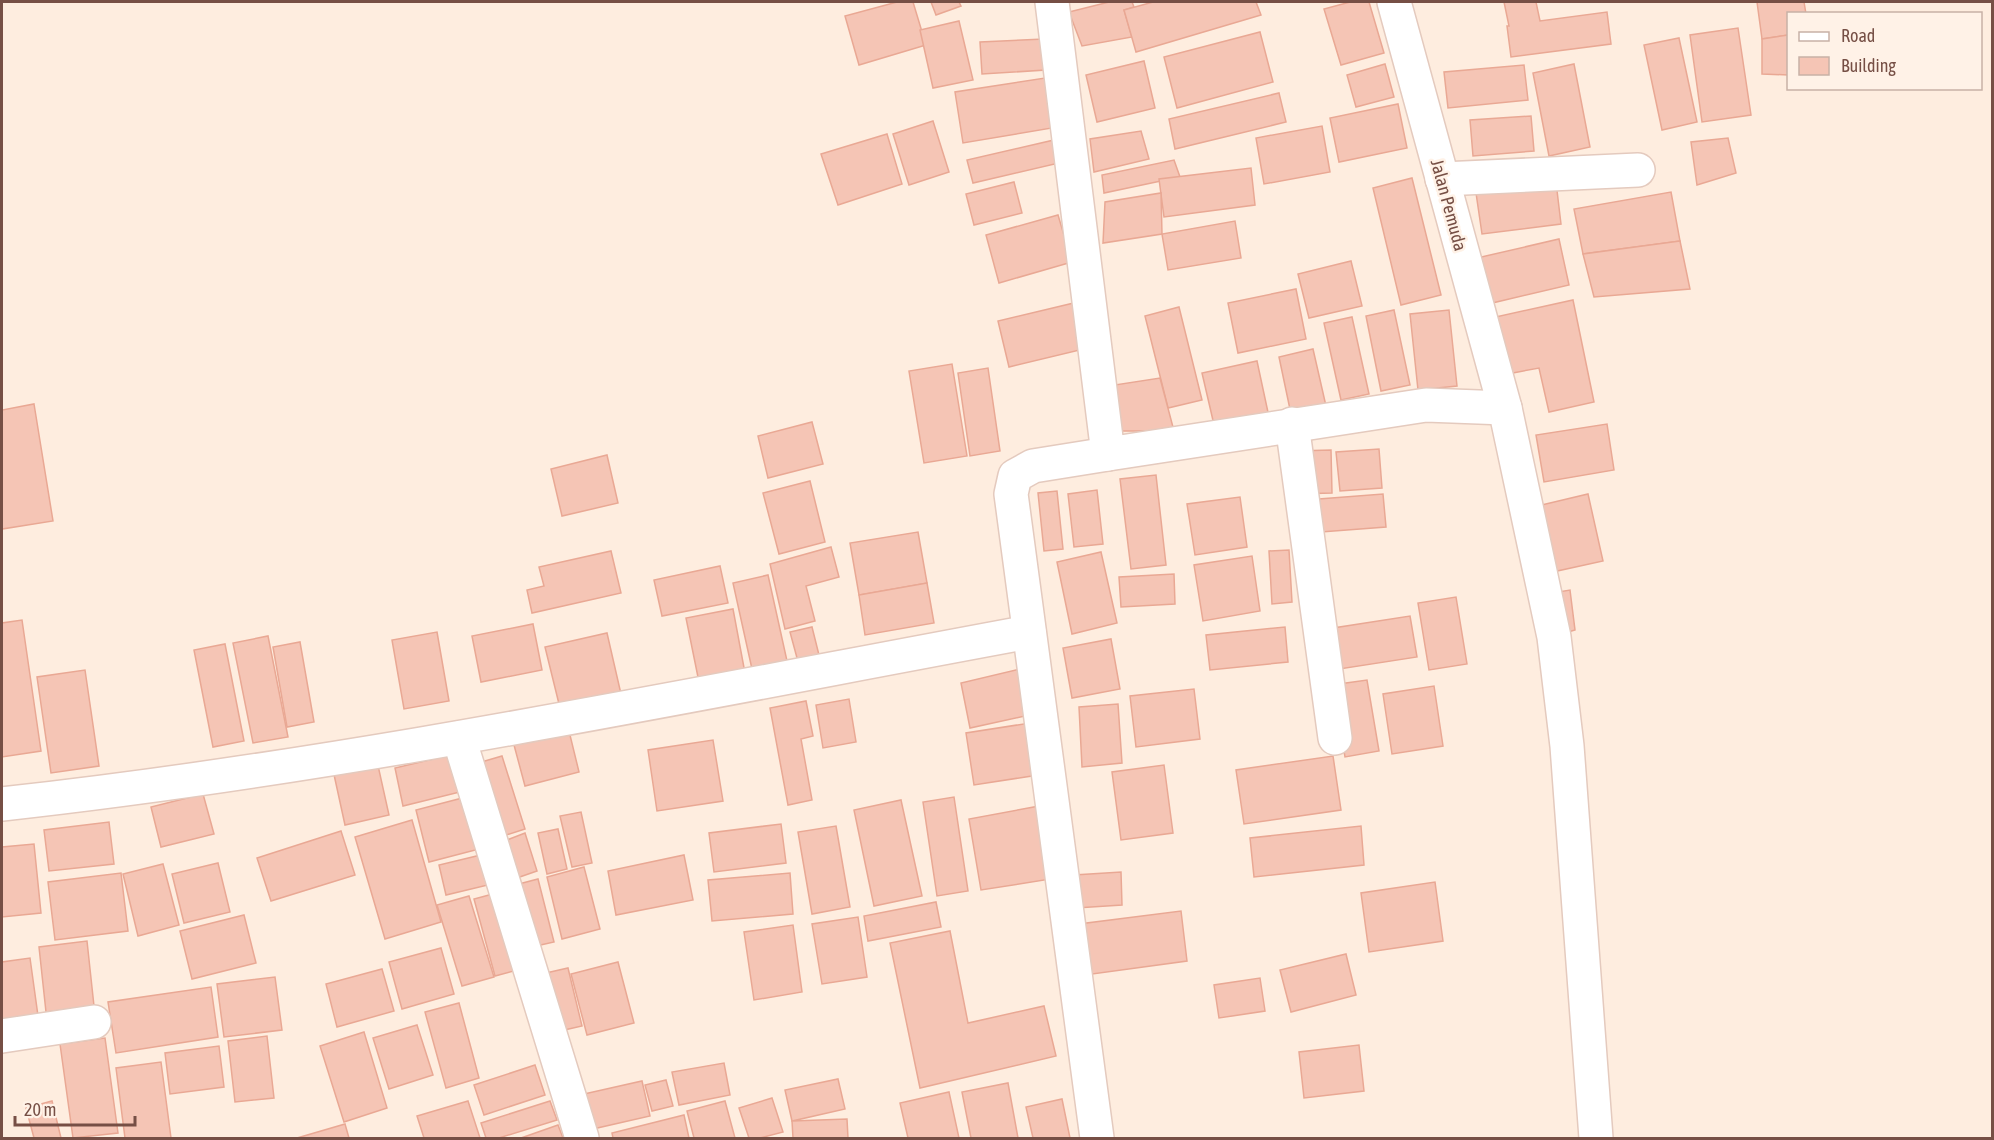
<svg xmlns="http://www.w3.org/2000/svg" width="1994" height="1140" font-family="'Asap Condensed',sans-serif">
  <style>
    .building { fill: #f5c5b5; stroke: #e9a894; stroke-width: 1.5 }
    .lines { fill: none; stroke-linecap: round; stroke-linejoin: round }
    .minor-casing { stroke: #e4cabe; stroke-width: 36 }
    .minor { stroke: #fff; stroke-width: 33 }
    .labels { text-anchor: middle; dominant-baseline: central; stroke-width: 5; stroke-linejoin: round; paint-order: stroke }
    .street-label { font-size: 18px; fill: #764f45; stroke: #fff2e7 }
  </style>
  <rect width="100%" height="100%" fill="#feeddf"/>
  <g class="building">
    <path d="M897,2h16l13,43 -67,20 -14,-49z"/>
    <path d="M931,2h28l2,4 -25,9z"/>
    <path d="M1109,2h23l2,5 -10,3 8,27 -50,9 -13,-34z"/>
    <path d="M1153,2h103l5,13 -125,37 -12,-42z"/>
    <path d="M1350,2h19l15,51 -43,12 -17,-56z"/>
    <path d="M1504,2h32l4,19 67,-9 4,32 -100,13 -4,-31h2z"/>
    <path d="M1757,2h47l2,12h-18v21l-26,4z"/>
    <path d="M959,21l14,59 -40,8 -13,-58z"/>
    <path d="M1738,28l13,87 -49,7 -12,-87z"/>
    <path d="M1260,32l13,50 -96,26 -13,-51z"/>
    <path d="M1788,35v40l-26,-1v-35z"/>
    <path d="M1679,38l18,84 -35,8 -18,-85z"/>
    <path d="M1044,39l2,31 -64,4 -2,-32z"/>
    <path d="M1144,61l11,47 -58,14 -11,-47z"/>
    <path d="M1385,64l9,33 -38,10 -9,-32z"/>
    <path d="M1574,64l16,83 -41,9 -16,-83z"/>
    <path d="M1524,65l4,35 -80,8 -4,-36z"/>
    <path d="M1045,78l7,50 -89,15 -8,-51z"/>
    <path d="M1279,93l7,29 -111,27 -6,-30z"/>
    <path d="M1398,104l9,44 -68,14 -9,-44z"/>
    <path d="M1531,116l3,35 -61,5 -3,-36z"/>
    <path d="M933,121l16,51 -40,13 -16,-51z"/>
    <path d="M1322,126l8,46 -66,12 -8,-46z"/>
    <path d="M1141,131l8,28 -55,13 -4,-33z"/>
    <path d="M887,134l15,50 -64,21 -17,-51z"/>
    <path d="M1728,138l8,35 -39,12 -6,-43z"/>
    <path d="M1054,140l5,23 -86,20 -6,-23z"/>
    <path d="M1174,160l6,17 -76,16 -2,-18z"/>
    <path d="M1251,168l4,37 -91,12 -5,-38z"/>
    <path d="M1412,178l29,117 -40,10 -28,-117z"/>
    <path d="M1014,182l8,31 -48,12 -8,-31z"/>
    <path d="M1556,182l5,42 -79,10 -6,-41z"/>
    <path d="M1671,192l9,49 -97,13 -9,-45z"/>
    <path d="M1161,193l1,41 -59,9 2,-41z"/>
    <path d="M1058,215l14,47 -73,21 -13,-48z"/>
    <path d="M1235,221l6,37 -73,12 -6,-36z"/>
    <path d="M1559,239l10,46 -81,19 -11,-46z"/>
    <path d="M1680,241l10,48 -96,8 -11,-43z"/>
    <path d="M1351,261l11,45 -53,12 -11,-44z"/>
    <path d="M1296,289l10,50 -68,14 -10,-50z"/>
    <path d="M1573,300l21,102 -45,10 -10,-44 -37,7 -11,-57z"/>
    <path d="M1078,302l10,46 -79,19 -11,-46z"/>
    <path d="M1179,307l23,93 -34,8 -23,-92z"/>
    <path d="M1394,310l16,75 -29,6 -15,-75z"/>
    <path d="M1449,310l8,76 -39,4 -8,-76z"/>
    <path d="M1352,317l17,77 -28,6 -17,-77z"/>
    <path d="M1313,349l13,57 -35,8 -12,-57z"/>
    <path d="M1257,361l12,56 -54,12 -13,-56z"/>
    <path d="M952,364l15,92 -43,7 -15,-92z"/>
    <path d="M988,368l12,83 -30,5 -12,-83z"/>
    <path d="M1160,378l14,53h-57l-9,-45z"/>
    <path d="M34,404l19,117 -51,8v-119z"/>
    <path d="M812,422l11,42 -55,14 -10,-42z"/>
    <path d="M1607,424l7,46 -70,12 -8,-47z"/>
    <path d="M1379,449l3,39 -42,3 -4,-39z"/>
    <path d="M1331,450l1,43 -36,1 -1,-43z"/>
    <path d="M607,455l11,48 -56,13 -11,-47z"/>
    <path d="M1156,475l10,90 -35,4 -11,-90z"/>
    <path d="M810,481l15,61 -46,12 -16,-61z"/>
    <path d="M1097,490l6,54 -29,3 -6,-53z"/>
    <path d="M1057,491l6,58 -19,2 -6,-58z"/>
    <path d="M1383,494l3,33 -78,6 -2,-33z"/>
    <path d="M1588,494l15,67 -55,12 -15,-66z"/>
    <path d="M1240,497l7,50 -52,8 -8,-51z"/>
    <path d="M918,532l9,51 -68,12 -9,-52z"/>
    <path d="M831,547l8,30 -33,9 9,35 -30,8 -15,-65z"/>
    <path d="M1289,550l3,52 -20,2 -3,-53z"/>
    <path d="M611,551l10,42 -89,20 -5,-23 17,-4 -5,-19z"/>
    <path d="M1101,552l16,71 -45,11 -15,-72z"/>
    <path d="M1252,556l8,55 -57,10 -9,-56z"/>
    <path d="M720,566l8,37 -66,13 -8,-36z"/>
    <path d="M1174,574l1,30 -54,3 -2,-30z"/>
    <path d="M768,575l21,95 -35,8 -21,-95z"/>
    <path d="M927,583l7,40 -69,12 -6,-40z"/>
    <path d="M1570,590l5,40 -33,10 -8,-44z"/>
    <path d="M1456,597l11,67 -38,6 -11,-67z"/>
    <path d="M733,609l12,64 -46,9 -13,-64z"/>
    <path d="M1410,616l7,41 -84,13 -6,-41z"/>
    <path d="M22,620l19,131 -39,6v-134z"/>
    <path d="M533,624l9,46 -61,12 -9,-46z"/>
    <path d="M812,627l9,36 -21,6 -10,-37z"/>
    <path d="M1285,627l3,35 -78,8 -4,-35z"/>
    <path d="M437,632l12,69 -45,8 -12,-69z"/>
    <path d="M607,633l14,61 -61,14 -15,-61z"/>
    <path d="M268,636l20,101 -35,6 -20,-100z"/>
    <path d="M1111,639l9,50 -48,9 -9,-50z"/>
    <path d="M300,642l14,80 -27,5 -14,-80z"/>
    <path d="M225,644l19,97 -31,6 -19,-97z"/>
    <path d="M1024,668l10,46 -64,14 -9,-45z"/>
    <path d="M85,670l14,96 -48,7 -14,-96z"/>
    <path d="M1367,680l12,71 -34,6 -13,-72z"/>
    <path d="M1434,686l9,60 -51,8 -9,-60z"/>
    <path d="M1194,689l6,50 -64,8 -6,-51z"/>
    <path d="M849,699l7,43 -33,6 -7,-43z"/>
    <path d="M806,701l7,35 -12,3 11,61 -24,5 -18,-97z"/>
    <path d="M1118,704l4,59 -40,4 -3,-60z"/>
    <path d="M1030,723l8,52 -64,10 -8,-52z"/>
    <path d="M569,731l10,41 -54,14 -11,-41z"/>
    <path d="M713,740l10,61 -66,10 -9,-61z"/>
    <path d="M463,752l9,37 -69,17 -8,-38z"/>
    <path d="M502,756l23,73 -25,8 -22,-74z"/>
    <path d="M1333,756l8,54 -97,14 -8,-54z"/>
    <path d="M377,761l12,54 -44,10 -12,-55z"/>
    <path d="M1164,765l9,68 -52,7 -9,-68z"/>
    <path d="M203,794l11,40 -53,13 -10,-40z"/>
    <path d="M470,796l13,52 -54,14 -13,-52z"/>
    <path d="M954,797l14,94 -31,5 -14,-94z"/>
    <path d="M901,800l21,96 -48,10 -20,-96z"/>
    <path d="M1045,805l12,73 -76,12 -12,-71z"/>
    <path d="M581,812l11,51 -20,4 -12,-51z"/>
    <path d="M412,820l29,102 -56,17 -30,-102z"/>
    <path d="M109,822l5,42 -65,7 -5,-41z"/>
    <path d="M781,824l5,39 -72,9 -5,-39z"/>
    <path d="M836,826l14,81 -38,7 -14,-82z"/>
    <path d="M1361,826l3,39 -110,12 -4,-39z"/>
    <path d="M558,829l9,40 -20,5 -9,-41z"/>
    <path d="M341,831l14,44 -84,26 -14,-43z"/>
    <path d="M525,833l12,38 -23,8 -12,-37z"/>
    <path d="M34,844l7,69 -39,4v-70z"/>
    <path d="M485,854l7,30 -46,11 -7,-30z"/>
    <path d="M684,855l9,45 -77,15 -8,-44z"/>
    <path d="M218,863l12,49 -46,11 -12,-49z"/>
    <path d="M163,864l16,61 -41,11 -15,-62z"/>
    <path d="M584,867l16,62 -38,10 -15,-62z"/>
    <path d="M1121,872l1,33 -46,3 -2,-33z"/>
    <path d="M121,873l7,58 -73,9 -7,-58z"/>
    <path d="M790,873l3,41 -81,7 -4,-41z"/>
    <path d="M538,879l16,63 -27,6 -16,-62z"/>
    <path d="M1435,882l8,59 -74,11 -8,-59z"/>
    <path d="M504,891l21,77 -30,8 -21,-77z"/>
    <path d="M469,896l25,81 -32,9 -25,-81z"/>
    <path d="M936,902l5,25 -73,14 -4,-25z"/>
    <path d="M1181,911l6,50 -102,14 -6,-51z"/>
    <path d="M244,915l12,48 -64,16 -12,-48z"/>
    <path d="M858,917l9,60 -45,7 -10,-60z"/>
    <path d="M793,925l9,67 -48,8 -10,-68z"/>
    <path d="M950,931l18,92 76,-17 12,50 -136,32 -30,-145z"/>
    <path d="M87,941l7,65 -48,6 -7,-65z"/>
    <path d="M441,948l13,46 -52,15 -13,-47z"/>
    <path d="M1346,954l10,41 -65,17 -11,-42z"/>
    <path d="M30,958l9,65 -37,5v-66z"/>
    <path d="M618,962l16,61 -47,12 -16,-61z"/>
    <path d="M568,968l14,58 -31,7 -14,-58z"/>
    <path d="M382,969l12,42 -57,16 -11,-43z"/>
    <path d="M275,977l7,53 -58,7 -7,-53z"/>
    <path d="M1260,978l5,33 -46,7 -5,-33z"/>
    <path d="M211,987l7,50 -102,16 -8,-51z"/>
    <path d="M459,1003l20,75 -33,10 -21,-76z"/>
    <path d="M417,1025l16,50 -44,14 -16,-51z"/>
    <path d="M364,1032l23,76 -43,14 -24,-76z"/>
    <path d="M267,1036l7,62 -39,4 -7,-61z"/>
    <path d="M105,1038l13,95 -45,5 -13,-94z"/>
    <path d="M1359,1045l5,46 -60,7 -5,-46z"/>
    <path d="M219,1046l5,41 -54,7 -5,-41z"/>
    <path d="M161,1062l10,76h-46l-9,-70z"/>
    <path d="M724,1063l6,32 -51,10 -7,-33z"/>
    <path d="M535,1065l10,30 -61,20 -10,-30z"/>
    <path d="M838,1079l7,30 -53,12 -7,-31z"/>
    <path d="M666,1080l7,26 -21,5 -7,-26z"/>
    <path d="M642,1081l8,35 -66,15 -9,-35z"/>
    <path d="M1008,1083l10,55h-47l-9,-46z"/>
    <path d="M949,1092l10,46h-51l-8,-35z"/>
    <path d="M772,1098l11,34 -23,6h-11l-10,-30z"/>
    <path d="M1062,1099l8,39h-37l-7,-31z"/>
    <path d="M52,1101l9,37h-27l-8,-30z"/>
    <path d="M468,1101l12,37h-56l-7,-22z"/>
    <path d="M550,1101l7,19 -58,18h-13l-5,-15z"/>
    <path d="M725,1101l10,37h-41l-7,-27z"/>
    <path d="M684,1115l5,23h-76l-1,-5z"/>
    <path d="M847,1119l1,19h-55l-1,-17z"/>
    <path d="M345,1124l4,14h-52z"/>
    <path d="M558,1125l5,13h-42z"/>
  </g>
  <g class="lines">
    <defs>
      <g id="minor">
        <path d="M1052,2l56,452 318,-49 79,3"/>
        <path d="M1394,2l111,406 49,229 13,109 29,392"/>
        <path d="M1442,179l196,-9"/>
        <path d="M1292,424l43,314"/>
        <path d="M459,738l123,400"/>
        <path d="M2,804c345,-38 686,-109 1027,-172"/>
        <path d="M2,1036l92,-14"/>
        <path d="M1097,1138l-86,-644 4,-18 18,-10 75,-12"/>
      </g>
    </defs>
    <use href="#minor" class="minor-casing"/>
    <use href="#minor" class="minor"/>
  </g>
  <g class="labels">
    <g class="street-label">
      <text transform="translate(1449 205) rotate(75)">Jalan Pemuda</text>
    </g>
  </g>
  <rect width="1994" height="1140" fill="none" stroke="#764f45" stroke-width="6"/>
  <rect x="1787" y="12" width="195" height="78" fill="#fff2e7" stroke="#c8b1a6" stroke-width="1.5"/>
  <rect x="1799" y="32" width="30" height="9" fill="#ffffff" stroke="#c8b1a6" stroke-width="1.5"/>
  <text x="1841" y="42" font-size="18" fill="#764f45">Road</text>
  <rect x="1799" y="57" width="30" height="18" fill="#f5c5b5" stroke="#c8b1a6" stroke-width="1.5"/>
  <text x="1841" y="72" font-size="18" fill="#764f45">Building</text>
  <path d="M15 1116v9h120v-9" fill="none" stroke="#764f45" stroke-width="3"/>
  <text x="24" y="1116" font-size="18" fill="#764f45" stroke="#fff2e7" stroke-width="4.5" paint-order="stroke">20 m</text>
</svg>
